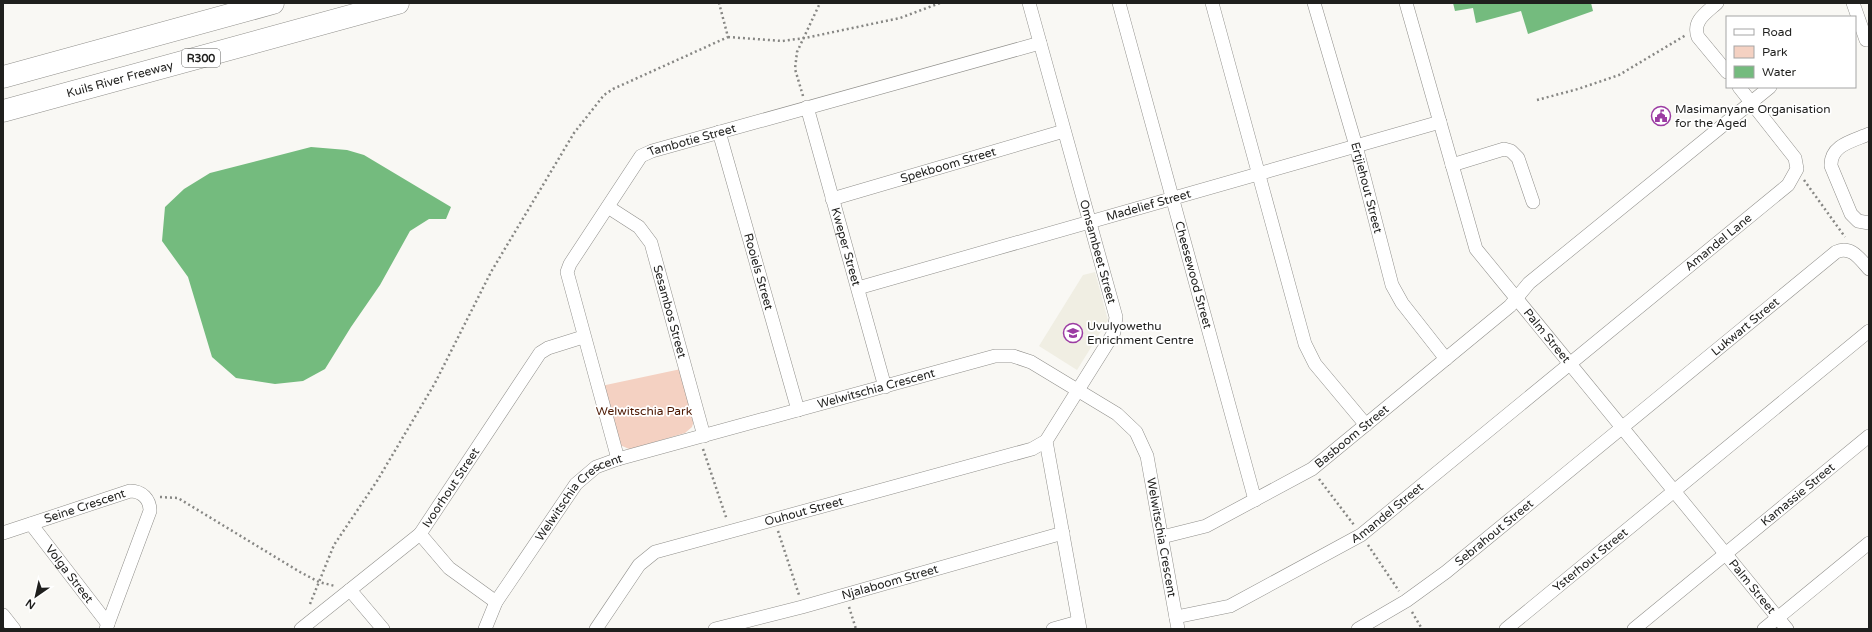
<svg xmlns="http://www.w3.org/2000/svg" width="1872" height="632" font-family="'Varela Round',sans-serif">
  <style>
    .built { fill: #f0eee3 }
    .green { fill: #f4d1c2 }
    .water { fill: #74bb7e }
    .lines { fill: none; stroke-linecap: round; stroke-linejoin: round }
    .minor-casing { stroke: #908f8b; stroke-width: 14 }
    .motorway-casing { stroke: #908f8b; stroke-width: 23 }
    .path { stroke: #878784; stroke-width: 2.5; stroke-dasharray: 2 3; stroke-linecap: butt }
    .minor { stroke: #fff; stroke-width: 13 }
    .motorway { stroke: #fff; stroke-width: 22 }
    .labels { text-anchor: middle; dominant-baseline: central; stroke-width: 3.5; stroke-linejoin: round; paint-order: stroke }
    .shield { fill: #fff; stroke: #626261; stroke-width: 1 }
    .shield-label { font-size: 11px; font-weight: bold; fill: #1f1f1d }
    .street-label { font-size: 12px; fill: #1f1f1d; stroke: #fff }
    .poi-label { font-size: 12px; fill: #1f1f1d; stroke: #fff; text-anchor: start }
    .park-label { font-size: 12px; fill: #4b1700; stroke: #fff }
  </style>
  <rect width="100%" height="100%" fill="#f9f8f4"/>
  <path class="built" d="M1095,272l13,48 -31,50 -38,-24 44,-71z"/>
  <path class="green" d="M681,369l13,51 -2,7 -7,6 -50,15 -6,1 -9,-4 -19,-59z"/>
  <g class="water">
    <path d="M1453,3h138l2,8 -65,23 -7,-23 -45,12 -3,-15 -18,3z"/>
    <path d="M311,147l36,3 17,5 87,52 -5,12h-17l-19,12 -30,54 -29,42 -26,42 -22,12 -28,3 -39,-6 -24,-21 -24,-80 -26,-36 3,-34 19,-18 26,-16z"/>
  </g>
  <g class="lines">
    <defs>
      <g id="minor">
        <path id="s1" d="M1029,3l87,314 -2,15 -4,7 -64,102 34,188"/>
        <path id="s2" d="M1119,3l136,497"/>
        <path d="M1212,3l93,341 10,20 51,61"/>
        <path id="s3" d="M1314,3l42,143 36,139 10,18 44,56"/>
        <path id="s4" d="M1406,3l70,246 311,380"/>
        <path d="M1717,3c-11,10 -25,18 -19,34l29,35"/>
        <path d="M1853,3l13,37"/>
        <path id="s5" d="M807,107l78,280"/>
        <path id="s6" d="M719,132l79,278"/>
        <path d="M1869,134c-16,7 -39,11 -38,32l20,48 7,7 11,2"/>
        <path d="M1452,165l52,-16 7,2 7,7 15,44"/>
        <path id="s7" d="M832,199l232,-68"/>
        <path id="s8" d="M608,207l31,20 12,16 53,193"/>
        <path id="s9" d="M858,288l582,-166"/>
        <path id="s10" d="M618,459l-51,-187 3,-8 71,-108 11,-5 388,-108"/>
        <path id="s11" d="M31,524l77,100"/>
        <path id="s12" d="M3,533l127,-42c12,0 20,8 20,20l-44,118"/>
        <path d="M420,534l29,34 47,34"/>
        <path id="s13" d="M1162,537l44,-11 106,-57 198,-163 19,-23 241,-196"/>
        <path d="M350,590l33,39"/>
        <path d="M3,615l11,14"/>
        <path id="s14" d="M1176,617l54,-11 131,-71 427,-350 9,-16 -2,-11 -56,-71"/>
        <path id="s15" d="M301,629l119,-95 120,-181 8,-5 35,-11"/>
        <path id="s16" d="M485,629l11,-27 80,-118 20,-17 22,-8 377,-103h18l18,6 86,52 19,18 11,24 31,173"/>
        <path id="s17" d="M596,629l43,-64 16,-13 377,-103 14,-8"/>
        <path id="s18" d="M715,629l87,-22 261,-74"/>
        <path d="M1053,629l25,-7"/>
        <path id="s19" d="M1358,629l48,-28 40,-29 390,-320c15,-7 24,7 33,17"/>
        <path id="s20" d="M1506,629l363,-298"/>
        <path id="s21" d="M1634,629l235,-193"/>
        <path d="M1764,629l105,-86"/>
      </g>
      <g id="motorway">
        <path d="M3,77l270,-74"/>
        <path id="s22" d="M3,111l395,-108"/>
      </g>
    </defs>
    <use href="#minor" class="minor-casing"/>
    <use href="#motorway" class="motorway-casing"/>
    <g class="path">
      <path d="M728,37l54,4 23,-3 95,-20 40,-15"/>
      <path d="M803,96l-8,-27 2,-17 23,-49"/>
      <path d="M1537,100l41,-11 41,-14 67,-40"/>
      <path d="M1804,180l41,57"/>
      <path d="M703,449l24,71"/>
      <path d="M1319,479l35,46"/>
      <path d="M160,497l18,1 122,74 19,10 16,4"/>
      <path d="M778,531l21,64"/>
      <path d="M1368,545l31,46"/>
      <path d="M310,604l24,-59 43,-64 58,-98 56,-111 83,-139 30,-38 9,-6 115,-52 -9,-34"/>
      <path d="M849,607l7,22"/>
      <path d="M1412,612l10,17"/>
    </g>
    <use href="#minor" class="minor"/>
    <use href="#motorway" class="motorway"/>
  </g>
  <defs>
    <symbol id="civic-ring" viewBox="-11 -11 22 22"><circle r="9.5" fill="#fff" stroke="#9c3ca3" stroke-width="1.5"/><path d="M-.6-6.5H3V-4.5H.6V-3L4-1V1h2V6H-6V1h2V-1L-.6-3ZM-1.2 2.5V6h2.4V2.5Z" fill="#9c3ca3"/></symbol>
    <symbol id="school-ring" viewBox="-11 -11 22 22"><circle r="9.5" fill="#fff" stroke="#9c3ca3" stroke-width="1.5"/><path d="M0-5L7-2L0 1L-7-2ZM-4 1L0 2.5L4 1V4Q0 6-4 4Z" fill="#9c3ca3"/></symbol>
  </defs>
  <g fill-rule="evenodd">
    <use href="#civic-ring" x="1650" y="105" width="22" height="22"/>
    <use href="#school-ring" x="1062" y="322" width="22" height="22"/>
  </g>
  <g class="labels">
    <rect class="shield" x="182" y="49" width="38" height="18" rx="3"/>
    <g class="shield-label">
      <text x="201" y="58">R300</text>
    </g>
    <g class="street-label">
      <text stroke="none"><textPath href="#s22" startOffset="121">Kuils River Freeway</textPath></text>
      <text stroke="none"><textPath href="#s10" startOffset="385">Tambotie Street</textPath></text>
      <text stroke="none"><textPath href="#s7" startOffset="121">Spekboom Street</textPath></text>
      <text stroke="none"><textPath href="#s3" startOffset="192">Ertjiehout Street</textPath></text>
      <text stroke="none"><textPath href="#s9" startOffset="302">Madelief Street</textPath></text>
      <text stroke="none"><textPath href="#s14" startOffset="666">Amandel Lane</textPath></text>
      <text stroke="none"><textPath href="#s5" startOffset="145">Kweper Street</textPath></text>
      <text stroke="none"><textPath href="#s1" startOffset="258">Omsambeet Street</textPath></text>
      <text stroke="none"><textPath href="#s6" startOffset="145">Rooiels Street</textPath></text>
      <text stroke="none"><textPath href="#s2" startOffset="282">Cheesewood Street</textPath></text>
      <text stroke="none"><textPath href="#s8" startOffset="128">Sesambos Street</textPath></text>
      <text stroke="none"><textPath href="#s19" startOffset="492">Lukwart Street</textPath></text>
      <text stroke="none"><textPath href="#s4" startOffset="368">Palm Street</textPath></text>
      <text stroke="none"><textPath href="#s16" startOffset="489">Welwitschia Crescent</textPath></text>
      <text stroke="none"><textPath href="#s13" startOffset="217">Basboom Street</textPath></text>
      <text stroke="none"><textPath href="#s15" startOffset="208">Ivoorhout Street</textPath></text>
      <text stroke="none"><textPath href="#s21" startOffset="212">Kamassie Street</textPath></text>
      <text stroke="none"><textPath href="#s16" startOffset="165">Welwitschia Crescent</textPath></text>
      <text stroke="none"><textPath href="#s12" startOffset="86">Seine Crescent</textPath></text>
      <text stroke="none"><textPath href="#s17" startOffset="252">Ouhout Street</textPath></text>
      <text stroke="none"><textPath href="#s14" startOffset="238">Amandel Street</textPath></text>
      <text stroke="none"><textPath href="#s19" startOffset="167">Sebrahout Street</textPath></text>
      <text stroke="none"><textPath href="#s16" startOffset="885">Welwitschia Crescent</textPath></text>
      <text stroke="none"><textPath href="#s20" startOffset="109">Ysterhout Street</textPath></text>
      <text stroke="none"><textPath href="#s11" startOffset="63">Volga Street</textPath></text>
      <text stroke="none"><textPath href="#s18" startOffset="181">Njalaboom Street</textPath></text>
      <text stroke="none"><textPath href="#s4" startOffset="692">Palm Street</textPath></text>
    </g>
    <g class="poi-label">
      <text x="1675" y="109">Masimanyane Organisation<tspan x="1675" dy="14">for the Aged</tspan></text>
      <text x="1087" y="326">Uvulyowethu<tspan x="1087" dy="14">Enrichment Centre</tspan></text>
    </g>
    <g class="park-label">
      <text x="644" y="411">Welwitschia Park</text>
    </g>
  </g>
  <rect width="1872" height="632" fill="none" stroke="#1f1f1d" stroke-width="8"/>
  <rect x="1726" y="16" width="130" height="72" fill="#ffffff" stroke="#a5a5a5"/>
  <rect x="1734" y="29" width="20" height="6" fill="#ffffff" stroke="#a5a5a5"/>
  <text x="1762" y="36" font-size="12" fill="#1f1f1d">Road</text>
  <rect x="1734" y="46" width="20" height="12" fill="#f4d1c2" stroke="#a5a5a5"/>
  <text x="1762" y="56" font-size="12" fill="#1f1f1d">Park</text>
  <rect x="1734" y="66" width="20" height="12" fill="#74bb7e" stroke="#a5a5a5"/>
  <text x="1762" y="76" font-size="12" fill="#1f1f1d">Water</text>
  <g transform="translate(36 596) rotate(214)" stroke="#ffffff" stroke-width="3" paint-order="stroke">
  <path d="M0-3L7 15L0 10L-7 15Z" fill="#1f1f1d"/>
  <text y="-6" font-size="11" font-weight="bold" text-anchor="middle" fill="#1f1f1d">N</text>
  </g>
</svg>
